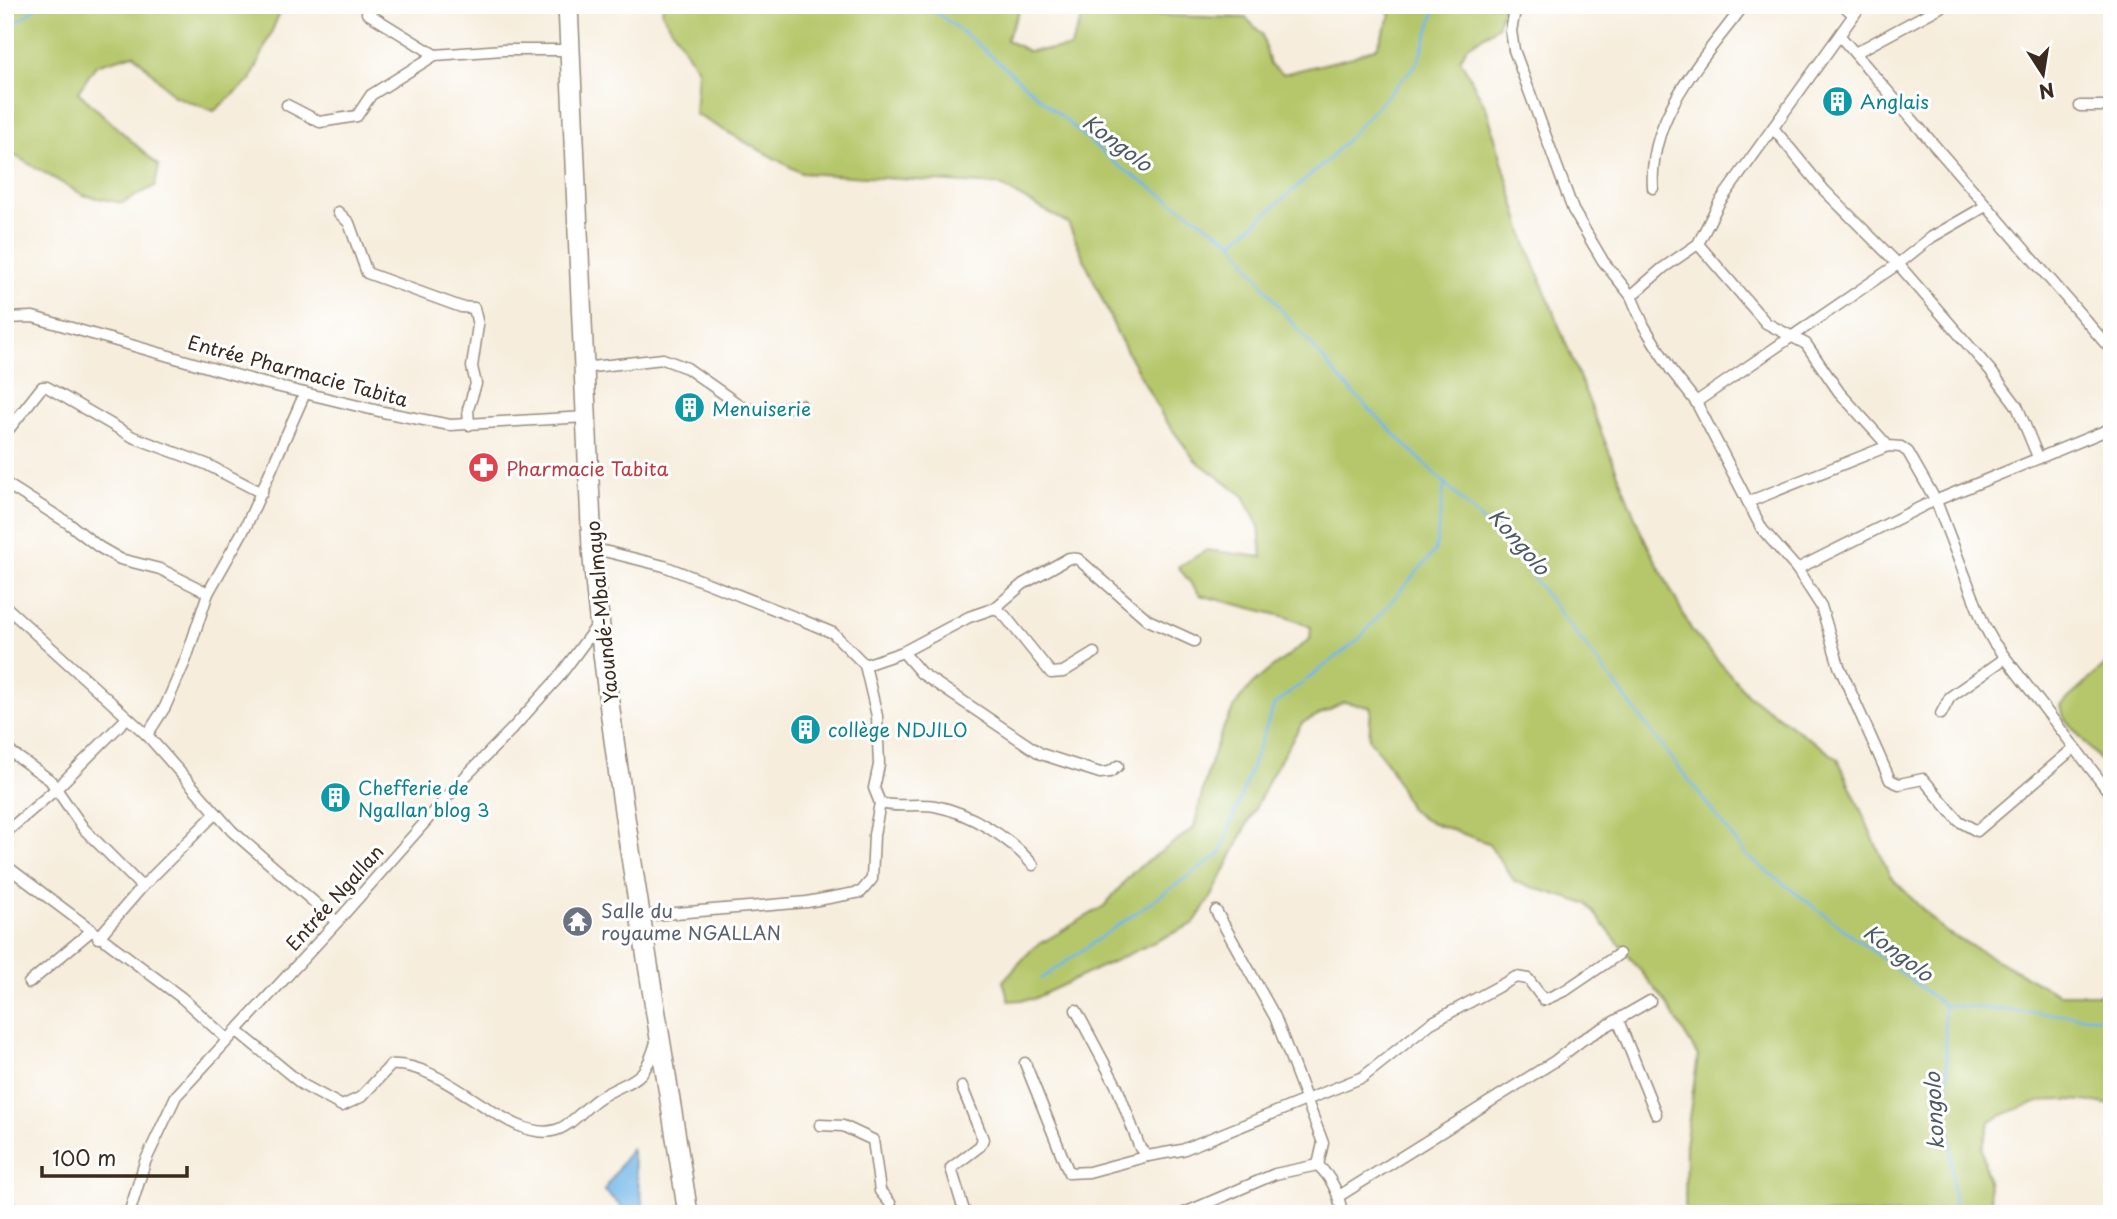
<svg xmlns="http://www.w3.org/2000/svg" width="2117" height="1219" font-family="'Playpen Sans',sans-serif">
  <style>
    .green { fill: #b5c76b; stroke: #787844; stroke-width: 2 }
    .water { fill: #71b6e8; stroke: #567083; stroke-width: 2 }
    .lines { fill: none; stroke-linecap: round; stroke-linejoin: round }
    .stream { stroke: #71b6e8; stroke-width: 2.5 }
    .street-casing { stroke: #988c7d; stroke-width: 13 }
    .highway-casing { stroke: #988c7d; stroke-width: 22 }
    .street { stroke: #fff; stroke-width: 10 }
    .highway { stroke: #fff; stroke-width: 19 }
    .labels { text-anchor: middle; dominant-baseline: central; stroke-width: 6; stroke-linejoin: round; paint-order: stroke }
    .culture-label { font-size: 19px; fill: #0d838f; stroke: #fff; text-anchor: start }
    .street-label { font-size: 19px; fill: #3b2a1e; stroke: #fff }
    .health-label { font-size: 19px; fill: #be3a42; stroke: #fff; text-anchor: start }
    .worship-label { font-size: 19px; fill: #5b616d; stroke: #fff; text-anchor: start }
    .water-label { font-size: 21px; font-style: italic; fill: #4e5b65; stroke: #fff }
  </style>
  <rect width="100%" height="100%" fill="#fff"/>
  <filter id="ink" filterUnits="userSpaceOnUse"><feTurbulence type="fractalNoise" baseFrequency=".0143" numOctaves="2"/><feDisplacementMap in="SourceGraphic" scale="14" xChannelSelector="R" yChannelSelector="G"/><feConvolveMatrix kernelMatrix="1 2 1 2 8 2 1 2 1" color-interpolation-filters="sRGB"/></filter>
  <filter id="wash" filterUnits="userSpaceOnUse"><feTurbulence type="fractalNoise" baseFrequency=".00686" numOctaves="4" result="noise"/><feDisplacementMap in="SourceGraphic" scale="28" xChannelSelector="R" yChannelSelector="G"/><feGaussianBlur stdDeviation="1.57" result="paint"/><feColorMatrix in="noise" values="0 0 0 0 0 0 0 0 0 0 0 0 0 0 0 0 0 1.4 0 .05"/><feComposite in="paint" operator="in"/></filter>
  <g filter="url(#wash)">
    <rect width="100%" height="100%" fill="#f6eddc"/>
    <g class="green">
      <path d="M5,5h278l-32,75 -37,31 -40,-15 -40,-42 -38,11 -18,27 81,74 -4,20 -33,17 -39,-8 -78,-45z"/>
      <path d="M663,5h359l-16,35 22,11 42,-3 17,-43 85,11 74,2 16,16 8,31 13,9 70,-17 24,-10 14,-32 -10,-10h123l-7,22 -30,20 -7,12 27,51 39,133 115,289 51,99 56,64 90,64 52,117 54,55 114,63h54v111c-53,-9 -74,-8 -122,16l-8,28 12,65h-309l1,-75 12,-83 -34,-56 -77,-96 -72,-22 -27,-39 -63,-23 -15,-11 -20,-42 -21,-28 2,-32 -27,-5 -42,21 -30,51 -60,122 -19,28 -160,75 -24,2 -6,-20 30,-33 71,-42 30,-35 60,-43c10,-45 23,-107 56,-141 18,-18 40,-32 60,-48l1,-12 -25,-10 -86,-22 -22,-28 29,-17 55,7 -3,-30 -15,-31 -49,-36 -32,-43 -45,-82 -50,-112 -69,-38 -198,-12 -106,-59 3,-44 -36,-57z"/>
      <path d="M2112,659v115l-48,-56 -3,-13z"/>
    </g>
    <path class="water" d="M631,1149l14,65h-16l-25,-24z"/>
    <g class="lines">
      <g class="stream">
        <path d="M926,5l47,35 143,124 117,78 46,65 67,79 165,163 236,307 197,149 168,14"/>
        <path d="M5,31l35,-26"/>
        <path d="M1233,242l95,-82 90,-98 19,-57"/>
        <path d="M1041,979l179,-125 54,-149 84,-65 77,-89 10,-69"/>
        <path d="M1944,1005l9,190 5,19"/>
      </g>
    </g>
  </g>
  <g filter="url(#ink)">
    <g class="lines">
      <defs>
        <g id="street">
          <path d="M1516,5l-5,26 3,19 59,160 30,51 28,35 13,30 27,44 25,32 66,127 35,40 24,37 18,60 51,114 9,4 24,-5 36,42 18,10 97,-83"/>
          <path d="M1843,5l11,10"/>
          <path d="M367,13l68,42"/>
          <path d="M1840,36l272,315"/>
          <path d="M1855,53l89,-48"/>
          <path d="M287,105l33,17 37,-6 14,-21 64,-40 68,-5h67"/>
          <path d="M2080,106h32"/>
          <path d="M1773,128l51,62 74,74 92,106 27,36 21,51"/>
          <path d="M1653,188c-5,-73 50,-128 91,-183"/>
          <path d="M338,212l11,11 18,50 94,34 13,1 4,17 -6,42 4,17 -8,25 1,16"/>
          <path d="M1698,244l68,79 40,21 33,48 49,54 13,1 7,5 28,49 48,124 10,18 118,153"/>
          <path d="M1631,296l32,-28 35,-24 21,-41 142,-198"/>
          <path d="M5,318l28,-1 230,66 120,29 67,13 136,-8"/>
          <path d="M583,368l80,-9 24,9 58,41 22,1 34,-5"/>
          <path d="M1696,402l202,-138 34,-27 52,-30"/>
          <path d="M5,434l37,-47h5l86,50 73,27 56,29"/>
          <path d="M5,483l63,40 31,24 21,12 40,10 48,24"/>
          <path d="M1748,502l140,-56"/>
          <path d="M592,548l72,18 138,54 31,13 32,32 12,51 2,49 -5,23 6,15 -6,32 -2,44 -11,13 -54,10 -167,14"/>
          <path d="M1797,569l128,-64 187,-77"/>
          <path d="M5,606l142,129 85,96 105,91"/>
          <path d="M995,608l10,8 46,57 12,-1 31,-19"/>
          <path d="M903,652l18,21 120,81 59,19 10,-1 8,-6"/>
          <path d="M865,665l38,-13 66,-35 26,-9 28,-24 46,-26 9,1 70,61 46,21"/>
          <path d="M1941,714l9,-17 54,-38"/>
          <path d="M147,735l18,-28 21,-48 22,-66 39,-69 58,-131"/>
          <path d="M5,748l45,32 34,49 58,58"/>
          <path d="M880,803c17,5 37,0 55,3 36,7 75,32 98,59"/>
          <path d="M5,833l51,-44 71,-71"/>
          <path d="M5,865l177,133 45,41"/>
          <path d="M1216,911l59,106 48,126 -5,22"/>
          <path d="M98,938l44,-51 74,-74"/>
          <path d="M29,983l62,-52"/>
          <path d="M1076,1010l41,77 23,61 8,8 34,-6 181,-73 68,-54 85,-46 12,2 16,21 22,-10 53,-36"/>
          <path d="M1618,1020l38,94"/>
          <path d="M236,1030l67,55 39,21 19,-9 30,-32c56,-4 119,80 165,65 15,-4 29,-23 43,-32 34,-21 45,-13 57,-56"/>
          <path d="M1025,1063l44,110 20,-1 59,-16"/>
          <path d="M962,1087l21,52 -3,7 -29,22 14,46"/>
          <path d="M820,1125l23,1 30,14 7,51 10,12 3,11"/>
          <path d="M1339,1196l216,-135 27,-21 68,-39"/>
          <path d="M5,1204l18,10"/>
          <path d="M129,1214l16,-52 31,-66 161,-174 127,-144 49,-50 45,-50 41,-55"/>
          <path d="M1182,1214l93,-40 43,-9c14,14 21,28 24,49"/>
        </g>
        <path id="highway" d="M568,5l24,543c20,223 62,444 96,666"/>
      </defs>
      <use href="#street" class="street-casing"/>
      <use href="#highway" class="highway-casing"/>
      <use href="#street" class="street"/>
      <use href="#highway" class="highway"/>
    </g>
  </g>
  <defs>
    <symbol id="building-disc" viewBox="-11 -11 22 22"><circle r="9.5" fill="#0f9aa8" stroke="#fff"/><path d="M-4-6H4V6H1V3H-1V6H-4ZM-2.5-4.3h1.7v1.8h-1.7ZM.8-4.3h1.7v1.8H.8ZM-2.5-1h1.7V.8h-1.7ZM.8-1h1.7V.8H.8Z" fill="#fff"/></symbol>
    <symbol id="pharmacy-disc" viewBox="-11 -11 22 22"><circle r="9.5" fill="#e0444e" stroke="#fff"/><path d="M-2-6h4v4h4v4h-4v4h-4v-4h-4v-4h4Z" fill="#fff"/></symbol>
    <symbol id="temple-disc" viewBox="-11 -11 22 22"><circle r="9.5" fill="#6b7280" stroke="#fff"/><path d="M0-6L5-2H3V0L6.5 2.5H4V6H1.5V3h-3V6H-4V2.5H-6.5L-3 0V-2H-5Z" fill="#fff"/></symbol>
  </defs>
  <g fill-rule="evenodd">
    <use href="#building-disc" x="1820" y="84" width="35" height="35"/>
    <use href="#building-disc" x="672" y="390" width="35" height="35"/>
    <use href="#pharmacy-disc" x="466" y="450" width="35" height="35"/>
    <use href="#building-disc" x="788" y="712" width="35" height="35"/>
    <use href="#building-disc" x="318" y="780" width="35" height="35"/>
    <use href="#temple-disc" x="560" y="904" width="35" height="35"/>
  </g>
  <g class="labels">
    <g class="culture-label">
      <text x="1860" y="101">Anglais</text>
      <text x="712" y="408">Menuiserie</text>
      <text x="828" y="729">collège NDJILO</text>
      <text x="358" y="787">Chefferie de<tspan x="358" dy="22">Ngallan blog 3</tspan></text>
    </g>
    <g class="street-label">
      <text transform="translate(298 370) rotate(15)">Entrée Pharmacie Tabita</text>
      <text transform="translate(601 612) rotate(-96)">Yaoundé-Mbalmayo</text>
      <text transform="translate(334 897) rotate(-48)">Entrée Ngallan</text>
    </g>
    <g class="health-label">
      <text x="506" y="468">Pharmacie Tabita</text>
    </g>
    <g class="worship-label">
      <text x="601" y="910">Salle du<tspan x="601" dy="22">royaume NGALLAN</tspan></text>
    </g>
    <g class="water-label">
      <text transform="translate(1118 142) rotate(37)">Kongolo</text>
      <text transform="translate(1520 541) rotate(49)">Kongolo</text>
      <text transform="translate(1899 952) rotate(37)">Kongolo</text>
      <text transform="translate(1933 1111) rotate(-93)">kongolo</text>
    </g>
  </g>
  <rect width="2117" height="1219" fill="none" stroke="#fff" stroke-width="28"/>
  <g transform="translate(2043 74) rotate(168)" stroke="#ffffff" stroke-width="5" paint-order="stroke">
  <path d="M0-5L12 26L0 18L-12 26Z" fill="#3b2a1e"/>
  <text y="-10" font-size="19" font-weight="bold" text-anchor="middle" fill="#3b2a1e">N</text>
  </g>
  <path d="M42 1166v10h145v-10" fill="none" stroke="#3b2a1e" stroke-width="3.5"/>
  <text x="52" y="1166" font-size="21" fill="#3b2a1e" stroke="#ffffff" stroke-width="5" paint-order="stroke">100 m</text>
</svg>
